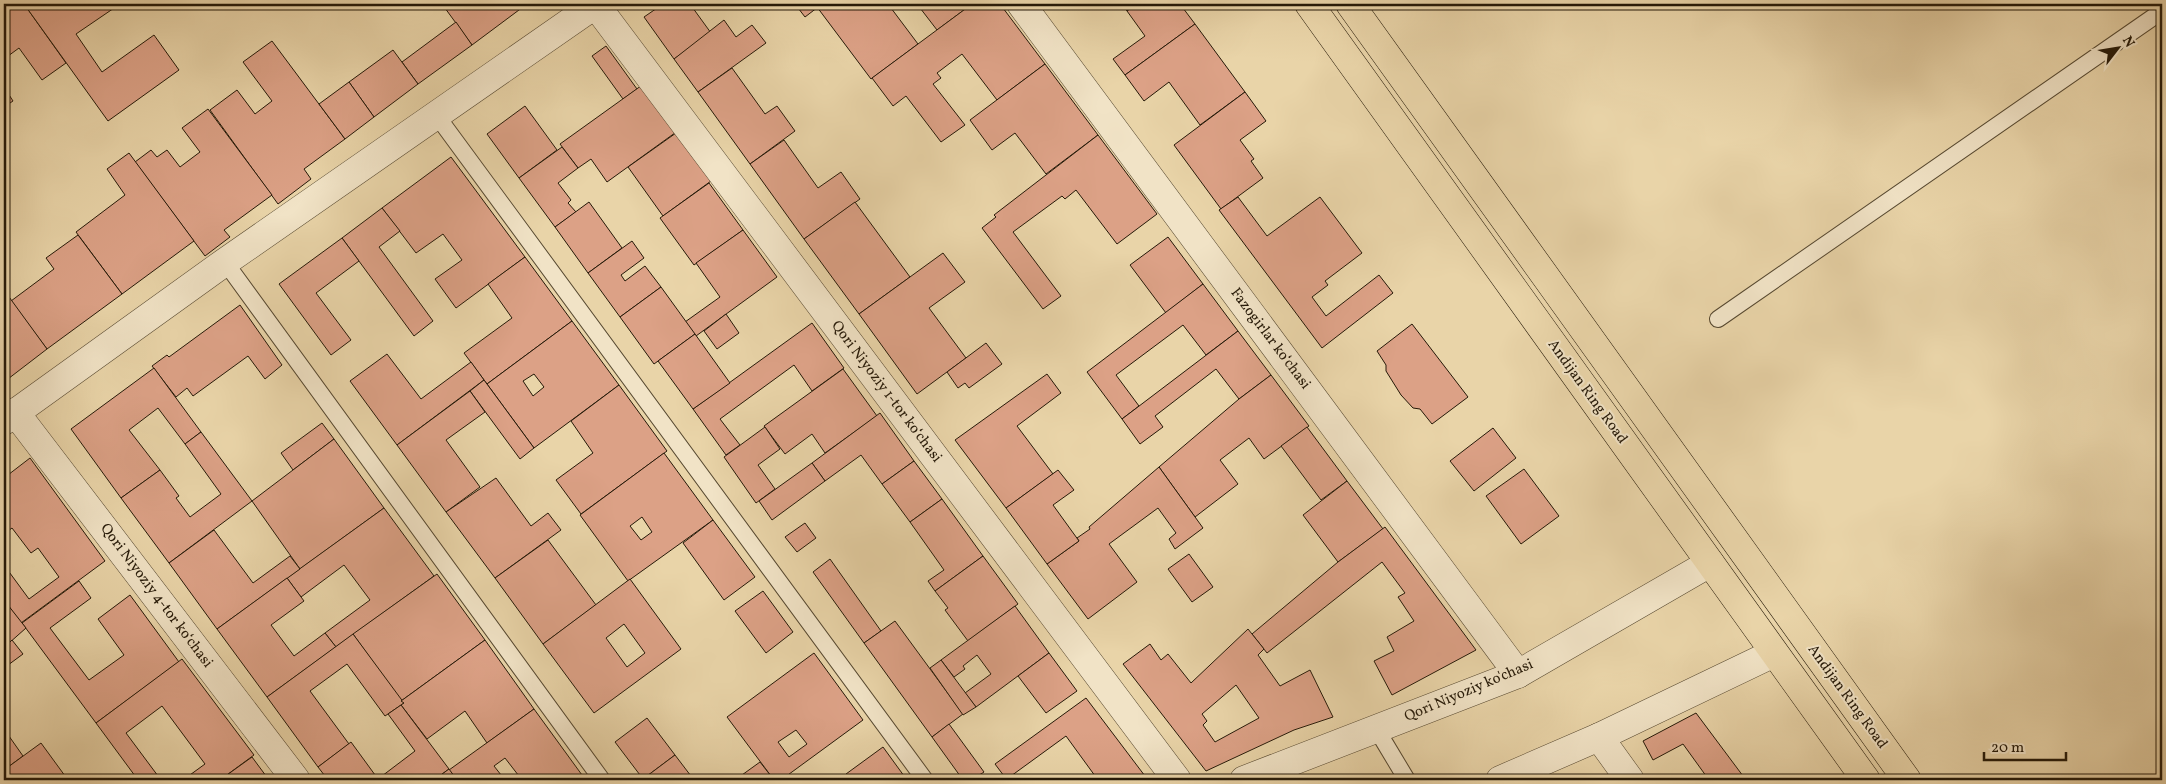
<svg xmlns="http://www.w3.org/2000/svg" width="2166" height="784" font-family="Vollkorn,serif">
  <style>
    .building { fill: #dca186; stroke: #251908; fill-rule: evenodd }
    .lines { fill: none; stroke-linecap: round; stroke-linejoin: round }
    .service-casing { stroke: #564830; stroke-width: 18 }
    .minor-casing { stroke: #564830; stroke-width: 29 }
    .trunk-casing { stroke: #251908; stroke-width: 29 }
    .service { stroke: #f1e3c6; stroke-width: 16 }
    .minor { stroke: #f1e3c6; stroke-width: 28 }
    .trunk { stroke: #e9d4a8; stroke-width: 28 }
    .labels { text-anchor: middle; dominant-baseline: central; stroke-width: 4; stroke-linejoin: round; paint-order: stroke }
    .street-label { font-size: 15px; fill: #251908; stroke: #f1e3c6 }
  </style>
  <rect width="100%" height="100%" fill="#e9d4a8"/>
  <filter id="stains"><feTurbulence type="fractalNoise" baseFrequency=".004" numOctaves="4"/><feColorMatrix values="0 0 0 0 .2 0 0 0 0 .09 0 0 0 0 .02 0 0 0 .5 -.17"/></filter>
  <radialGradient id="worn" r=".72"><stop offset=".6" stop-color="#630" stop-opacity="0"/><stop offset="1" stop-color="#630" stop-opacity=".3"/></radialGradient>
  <g class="building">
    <path d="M14,4h10l42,59 -24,17 -23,-32 -15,11v-48z"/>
    <path d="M24,4h96l-44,30 26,38 52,-37 25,35 -71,51z"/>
    <path d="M442,4h85l-55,41z"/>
    <path d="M663,4h27l21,29 -37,26 -30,-42z"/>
    <path d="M795,4h27l-17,13z"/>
    <path d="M822,4h66l30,40 -47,35 -54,-72z"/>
    <path d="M917,4h55l-35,26z"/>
    <path d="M972,4h28l45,60 -48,36 -35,-46 -25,19 4,5 -8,6 32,41 -24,17 -35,-46 -13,10 -21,-28z"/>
    <path d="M1121,4h16l-10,7z"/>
    <path d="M1137,4h43l15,20 -70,51 -12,-16 32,-23 -18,-25z"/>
    <path d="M724,20l12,17 16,-12 14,18 -68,49 -24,-33z"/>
    <path d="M456,22l16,23 -54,39 -16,-22z"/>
    <path d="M1195,24l50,68 -45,33 -31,-43 -25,19 -19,-26z"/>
    <path d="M272,41l73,98 -41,30 7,10 -33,25 -68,-94 27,-20 18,24 17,-13 -29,-39z"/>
    <path d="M606,46l31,43 -14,10 -31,-43z"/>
    <path d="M393,50l25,34 -44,33 -25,-35z"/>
    <path d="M1045,64l53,71 -52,39 -31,-41 -23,17 -22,-30z"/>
    <path d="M732,68l33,46 12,-8 18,25 -45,33 -52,-72z"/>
    <path d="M349,82l25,35 -29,22 -26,-35z"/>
    <path d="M645,83l34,47 -72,52 -16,-23 -13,9 -18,-24z"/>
    <path d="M4,87l9,14 -9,6z"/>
    <path d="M1245,92l21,29 -26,19 14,19 -3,2 12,17 -42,31 -47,-64z"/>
    <path d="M525,106l32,44 -38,28 -32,-44z"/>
    <path d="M208,109l64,86 -48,35 6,7 -25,19 -70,-94 16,-12 6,7 10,-7 13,17 20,-15 -18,-24z"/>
    <path d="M676,133l35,48 -48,35 -35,-49z"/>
    <path d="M1098,135l59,79 -40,30 -41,-54 -11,9 -3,-3 -49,36 48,64 -18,13 -61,-81 14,-11 -2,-2z"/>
    <path d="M784,140l34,48 23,-16 19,27 -56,40 -54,-75z"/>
    <path d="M562,147l16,21 -20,15 13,17 -3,3 8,9 -21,15 -36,-49z"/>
    <path d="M129,153l65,88 -72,53 -46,-62 49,-37 -18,-26z"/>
    <path d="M451,157l74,100 -69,51 -21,-29 27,-19 -19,-26 -27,19 -34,-45z"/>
    <path d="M709,183l34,47 -49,35 -34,-47z"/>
    <path d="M1238,197l29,39 53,-39 42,56 -37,28 3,4 -16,12 14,19 53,-41 14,18 -71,55 -103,-138z"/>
    <path d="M589,202l33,46 -34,25 -33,-46z"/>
    <path d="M855,202l55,75 -51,37 -55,-75z"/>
    <path d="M382,208l18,23 -21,16 54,74 -19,15 -72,-98z"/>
    <path d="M743,230l34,47 -81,59 -11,-14 35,-25 -24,-34z"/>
    <path d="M78,235l44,59 -75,55 -36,-48 43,-32 -8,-11z"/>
    <path d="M1168,237l35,47 -37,29 -36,-48z"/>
    <path d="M342,238l17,23 -43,32 35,47 -20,15 -52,-71z"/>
    <path d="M632,241l12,17 -23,17 4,6 20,-15 16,21 -41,30 -32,-44z"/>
    <path d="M943,253l22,29 -36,26 37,50 -49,36 -58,-80z"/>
    <path d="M525,257l47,64 -85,63 -23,-31 48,-35 -24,-34z"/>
    <path d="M1203,284l35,47 -32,24 -23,-30 -67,50 23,31 -17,13 -35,-47z"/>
    <path d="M661,287l34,47 -41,30 -34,-47z"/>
    <path d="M4,290l43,59 -43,33z"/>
    <path d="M240,305l42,60 -17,14 -17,-23 -55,40 -6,-8 -11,9 -24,-31 15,-11 2,2z"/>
    <path d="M726,314l13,19 -22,16 -13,-18z"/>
    <path d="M572,321l47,64 -85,63 -47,-64zM534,374l10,13 -11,9 -10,-15z"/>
    <path d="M812,323l32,45 -32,23 -18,-26 -74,54 20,26 -14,10 -33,-46z"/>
    <path d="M1412,324l56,73 -36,27 -12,-15 -7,-1 -12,-13 -15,-24v-6l-9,-14z"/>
    <path d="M1238,331l33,44 -32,24 -23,-30 -61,47 8,11 -23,17 -18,-25z"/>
    <path d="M695,334l35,49 -37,26 -35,-48z"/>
    <path d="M986,343l16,21 -33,24 -4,-5 -7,5 -11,-16z"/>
    <path d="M387,354l34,45 50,-37 13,18 -87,65 -47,-64z"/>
    <path d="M154,368l47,64 -16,12 -27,-36 -29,22 31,40 -39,28 -50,-69z"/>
    <path d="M843,369l34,47 -52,37 -13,-19 -27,20 -21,-28z"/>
    <path d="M1047,374l14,19 -44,33 36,48 -47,34 -51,-68z"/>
    <path d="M1271,375l38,51 -45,33 -15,-21 -29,22 18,24 -43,33 -36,-50 80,-68z"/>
    <path d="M484,380l50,68 -14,11 -50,-68z"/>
    <path d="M619,385l48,66 -86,63 -25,-34 37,-27 -22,-32z"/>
    <path d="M470,391l15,21 -39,28 34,47 -34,25 -49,-67z"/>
    <path d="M880,413l34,48 -32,23 -21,-29 -36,26 -13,-18z"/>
    <path d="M322,423l12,16 -41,31 -12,-17z"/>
    <path d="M765,427l15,22 -22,16 17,24 -19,14 -32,-46z"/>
    <path d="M1307,427l40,54 -26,19 -40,-54z"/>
    <path d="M1493,428l23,30 -42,33 -24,-30z"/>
    <path d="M201,432l51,69 -83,62 -48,-65 39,-28 19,26 -3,2 14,19 31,-23 -36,-50z"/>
    <path d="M334,439l50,69 -84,61 -48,-68z"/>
    <path d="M664,453l49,67 -85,61 -48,-66zM642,517l10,15 -11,8 -11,-14z"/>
    <path d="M30,458l75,103 -84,62 -17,-23v-35l25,34 30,-22 -21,-29 -7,5 -19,-25 -8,6v-56z"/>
    <path d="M914,461l28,38 -32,23 -28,-38z"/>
    <path d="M812,463l13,18 -53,39 -13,-19z"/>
    <path d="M1159,467l44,61 -28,21 -6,-10 7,-6 -18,-25 -49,36 28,38 -49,37 -41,-55 32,-23 -2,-3 13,-9 -1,-2z"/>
    <path d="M1524,469l35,47 -38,28 -35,-48z"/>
    <path d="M1058,470l16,20 -21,15 26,36 -32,23 -41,-56z"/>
    <path d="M496,478l35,48 17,-13 13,17 -66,48 -49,-66z"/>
    <path d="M1347,481l36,48 -45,33 -35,-47z"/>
    <path d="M942,499l41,57 -48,35 -7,-10 16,-11 -34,-48z"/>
    <path d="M384,508l50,68 -98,71 -11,-14 45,-33 -26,-35 -43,32 -14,-19z"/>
    <path d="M713,520l42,57 -31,23 -41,-57z"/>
    <path d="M805,523l11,15 -19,14 -12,-15z"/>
    <path d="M1385,527l91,123 -84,45 -18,-34 20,-10 -7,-14 27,-16 -16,-24 7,-4 -23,-31 -115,91 -15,-19 86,-72z"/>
    <path d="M214,530l39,53 37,-27 10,13 -83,60 -48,-66z"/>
    <path d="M548,540l48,65 -53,39 -48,-66z"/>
    <path d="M1189,554l24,33 -21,15 -24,-33z"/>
    <path d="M983,556l35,48 -50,37 -23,-31 3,-2 -13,-17z"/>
    <path d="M830,559l51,72 -17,12 -51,-71z"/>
    <path d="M437,574l48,66 -84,61 -48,-67z"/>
    <path d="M287,578l17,23 -33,24 23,31 31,-23 11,14 -69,50 -50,-68z"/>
    <path d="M630,579l51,70 -87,64 -51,-69zM624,624l21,29 -18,14 -21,-29z"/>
    <path d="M79,581l12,17 -41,30 39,52 35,-25 -26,-36 32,-24 49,67 -83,61 -74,-100z"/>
    <path d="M763,591l30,41 -27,21 -31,-42z"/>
    <path d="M4,600l22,28 -18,16 -4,-6z"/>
    <path d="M1015,606l34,47 -73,54 -11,-14 26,-19 -14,-19 -14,11 2,3 -11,8 -13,-17z"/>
    <path d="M895,621l68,93 -31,23 -68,-94z"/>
    <path d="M1248,629l16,20 -6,6 22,31 30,-16 23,47 -39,13 -88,41 -83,-107 27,-20 11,16 7,-6 23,29zM1236,685l23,33 -44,24 -12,-17 4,-4 -5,-7z"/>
    <path d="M353,634l51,69 -19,13 -38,-52 -37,27 39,53 -31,23 -51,-70z"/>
    <path d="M4,639l4,5 4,-4 11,14 -19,14z"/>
    <path d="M485,640l49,69 -47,34 -22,-32 -38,28 -26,-34 3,-2 -3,-2z"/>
    <path d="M814,653l49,67 -82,60h-7l-47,-63zM796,730l11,14 -18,13 -11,-15z"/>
    <path d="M1049,653l28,38 -31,22 -28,-37z"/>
    <path d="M182,659l72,96 -34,25h-37l22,-16 -43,-58 -36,27 35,47h-23l-42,-57z"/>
    <path d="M941,660l35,47 -13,8 -33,-47z"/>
    <path d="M1086,698l62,82h-50l-32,-44 -55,40 3,4h-7l-12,-16z"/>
    <path d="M401,705l48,64 -15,11h-106l-10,-13 33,-25 27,37 37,-28 -27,-37z"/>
    <path d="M534,709l48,66 -7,5h-53l-17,-22 -11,8 11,14h-48l-8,-10z"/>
    <path d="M1696,713l50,67h-37l-26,-36 -30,16 -10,-19z"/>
    <path d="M647,718l28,37 -32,24 -28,-37z"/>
    <path d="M949,724l35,48 -12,8h-9l-31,-43z"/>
    <path d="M4,729l19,27 -19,14z"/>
    <path d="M41,743l27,37h-64v-10z"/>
    <path d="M883,747l24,33h-57l-4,-6z"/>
    <path d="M675,755l19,25h-50l-1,-1z"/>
    <path d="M252,757l17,23h-49z"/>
    <path d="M760,762l14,18h-39z"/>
    <path d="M449,769l8,11h-23z"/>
    <path d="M981,774l4,6h-13z"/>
  </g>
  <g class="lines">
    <defs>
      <g id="service">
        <path d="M437,116l488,664"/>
        <path d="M225,262l377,518"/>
        <path d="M1718,319l444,-308"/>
        <path d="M1377,730l30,50"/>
      </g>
      <g id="minor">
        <path d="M595,4l582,776"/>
        <path d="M1021,4l497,670"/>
        <path d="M15,412l281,368"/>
        <path d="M4,421l221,-159 371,-258"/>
        <path d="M1599,737l31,43"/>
        <path d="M1244,780l274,-106 192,-111"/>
        <path d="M1500,780l99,-43 175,-84"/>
      </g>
      <g id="trunk">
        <path d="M1309,4l557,776"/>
        <path d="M1350,4l557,776"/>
      </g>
    </defs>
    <use href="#service" class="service-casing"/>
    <use href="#minor" class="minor-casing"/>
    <use href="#trunk" class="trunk-casing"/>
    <use href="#service" class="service"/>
    <use href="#minor" class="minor"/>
    <use href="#trunk" class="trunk"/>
  </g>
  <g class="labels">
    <g class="street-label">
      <text transform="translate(1270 339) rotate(53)">Fazogirlar koʻchasi</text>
      <text transform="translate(886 392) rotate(53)">Qori Niyoziy 1-tor koʻchasi</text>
      <text transform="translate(1587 392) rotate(54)">Andijan Ring Road</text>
      <text transform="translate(156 596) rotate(53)">Qori Niyoziy 4-tor koʻchasi</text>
      <text transform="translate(1469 691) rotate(-23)">Qori Niyoziy ko'chasi</text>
      <text transform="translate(1847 697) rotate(54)">Andijan Ring Road</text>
    </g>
  </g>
  <rect width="2166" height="784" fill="none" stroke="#e9d4a8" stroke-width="20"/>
  <rect x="5" y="5" width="2156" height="774" fill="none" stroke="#251908" stroke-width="2.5"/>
  <rect x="10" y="10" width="2146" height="764" fill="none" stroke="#251908"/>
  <g transform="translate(2118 48) rotate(59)" stroke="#f1e3c6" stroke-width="4" paint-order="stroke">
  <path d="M0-4L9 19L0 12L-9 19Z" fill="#251908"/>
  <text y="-8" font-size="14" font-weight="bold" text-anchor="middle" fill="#251908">N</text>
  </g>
  <path d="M1984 752v8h82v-8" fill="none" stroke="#251908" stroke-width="2.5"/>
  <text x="1991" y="752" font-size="15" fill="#251908" stroke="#f1e3c6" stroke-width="4" paint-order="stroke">20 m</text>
  <rect width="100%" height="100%" filter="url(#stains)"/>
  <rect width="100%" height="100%" fill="url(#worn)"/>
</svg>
